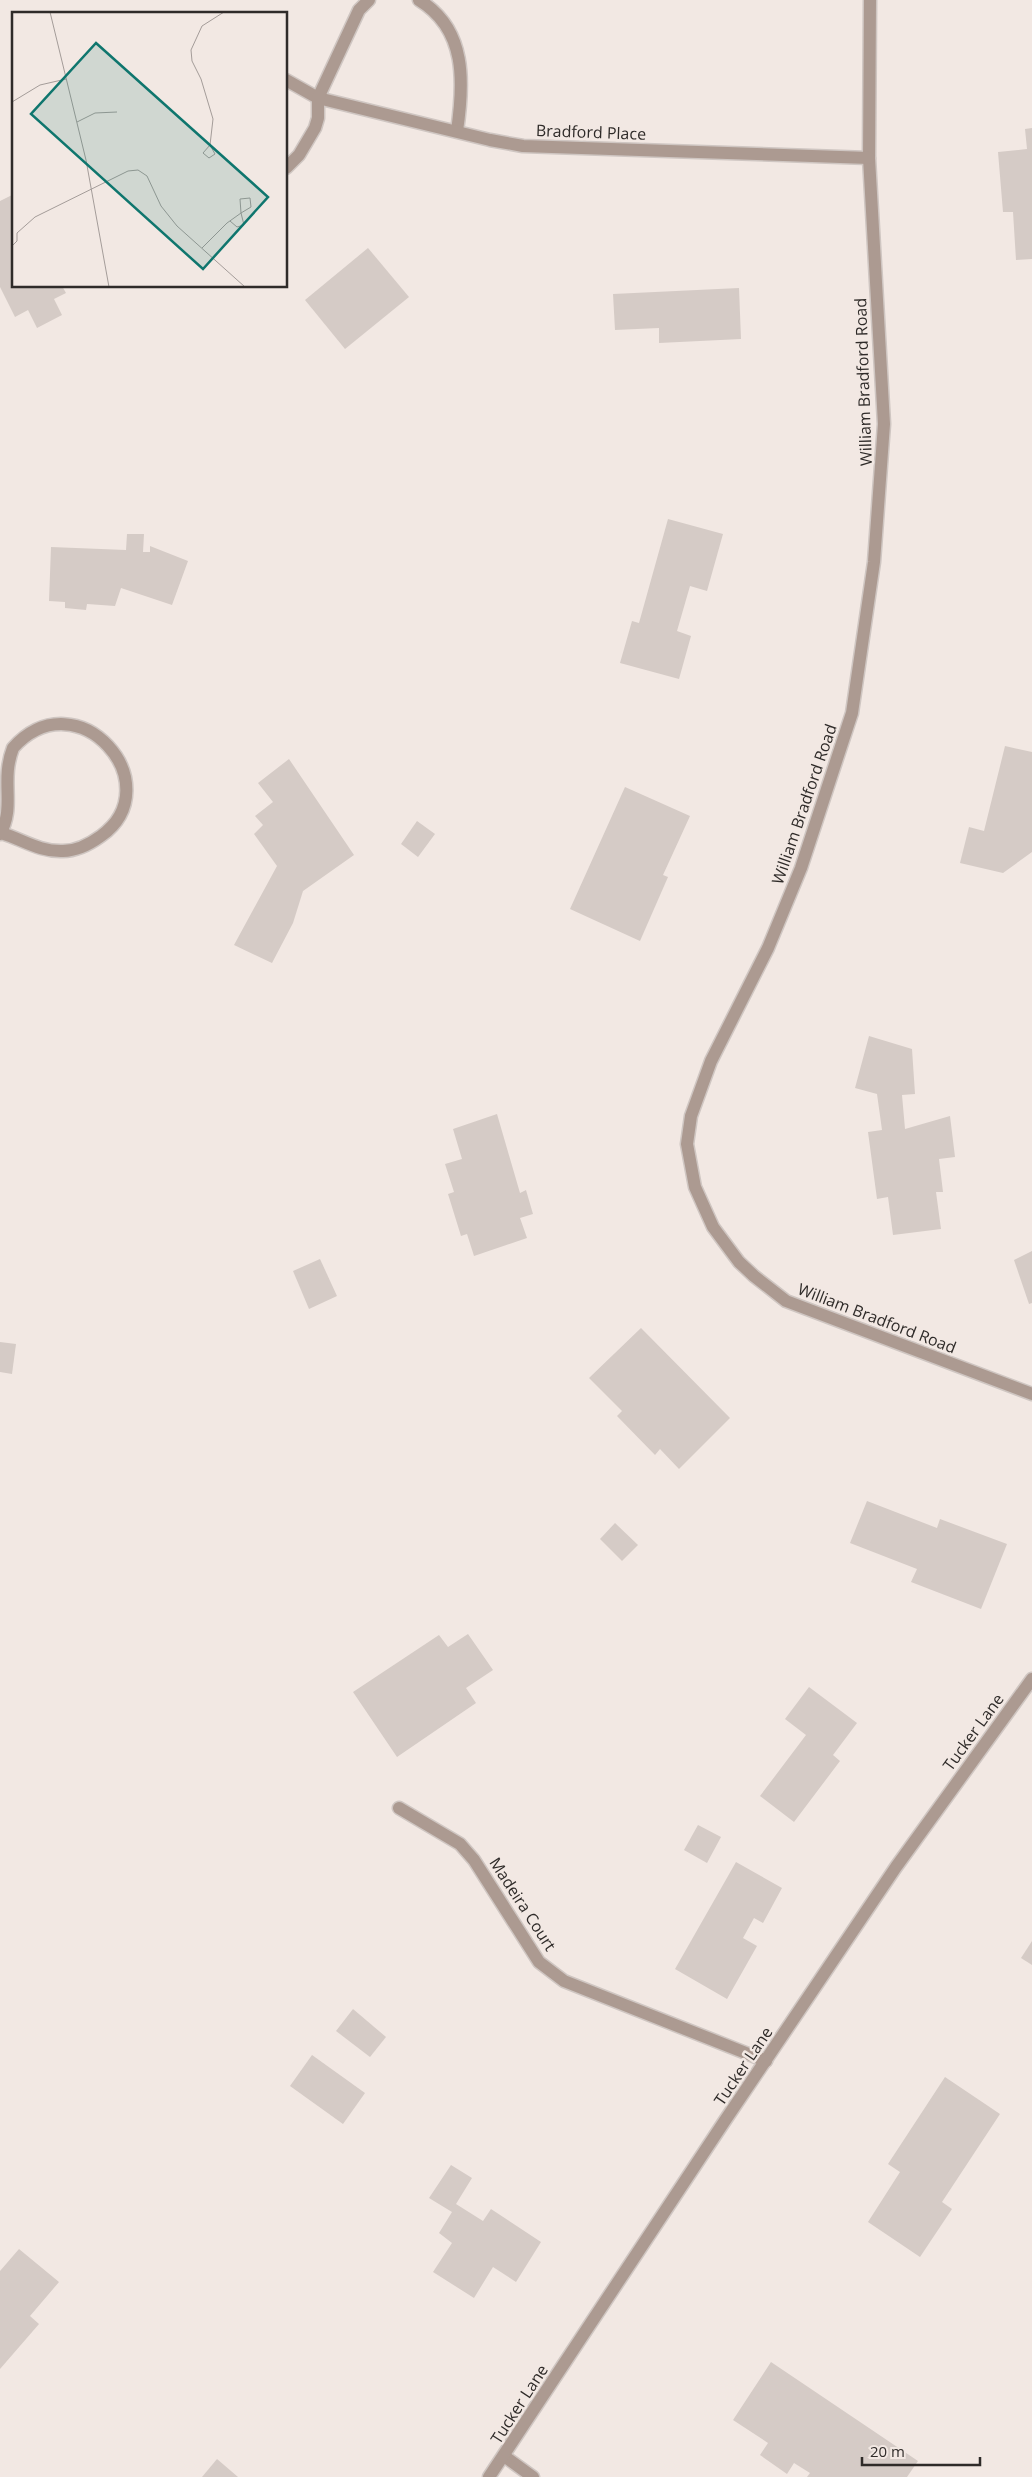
<svg xmlns="http://www.w3.org/2000/svg" width="1032" height="2477" font-family="'Open Sans',sans-serif">
  <style>
    .building { fill: #d5cbc6 }
    .lines { fill: none; stroke-linecap: round; stroke-linejoin: round }
    .minor-casing { stroke: #cfc6c2; stroke-width: 15 }
    .minor { stroke: #ac9a91; stroke-width: 12 }
    .labels { text-anchor: middle; dominant-baseline: central; stroke-width: 5; stroke-linejoin: round; paint-order: stroke }
    .street-label { font-size: 16px; fill: #2f2b29; stroke: #f2e8e3 }
    .inset-road { fill: none; stroke: #a49c99; stroke-width: 1 }
    .view { fill: #0f766e; fill-opacity: 0.15; stroke: #0f766e; stroke-width: 2.5 }
    .inset-edge { fill: none; stroke: #2f2b29; stroke-width: 2.5 }
  </style>
  <rect width="100%" height="100%" fill="#f2e8e3"/>
  <g class="building">
    <path d="M1032,128v131l-16,1 -3,-48h-10l-5,-60 29,-3 -2,-20z"/>
    <path d="M14,194v92h48l4,7 -12,6 8,16 -25,13 -9,-18 -13,7 -15,-30v-86z"/>
    <path d="M368,248l41,49 -64,52 -40,-49z"/>
    <path d="M739,288l2,51 -82,4v-15l-44,2 -2,-36z"/>
    <path d="M668,519l55,15 -16,57 -17,-5 -13,45 14,5 -12,43 -59,-16 12,-42 7,2z"/>
    <path d="M127,534h17l-1,18h7v-6l38,15 -16,44 -51,-17 -6,18 -28,-2 -1,6 -21,-2v-6l-16,-1 2,-54 75,3z"/>
    <path d="M1005,746l27,6v100l-29,21 -43,-10 9,-36 15,4z"/>
    <path d="M289,759l65,96 -51,36 -10,32 -21,40 -38,-18 43,-79 -23,-32 9,-9 -8,-9 18,-14 -15,-19z"/>
    <path d="M625,787l65,29 -27,59 5,2 -28,64 -70,-32z"/>
    <path d="M417,821l18,13 -17,23 -17,-13z"/>
    <path d="M869,1036l43,13 3,45 -13,1 3,34 45,-13 5,41 -16,2 4,33h-7l5,37 -48,6 -5,-38 -11,2 -9,-67 14,-2 -5,-36 -22,-6z"/>
    <path d="M497,1114l23,79 6,-3 7,24 -13,4 7,20 -53,18 -7,-22 -6,2 -13,-42 6,-2 -9,-28 17,-5 -9,-30z"/>
    <path d="M1032,1251v52l-3,1 -15,-44z"/>
    <path d="M320,1259l17,37 -28,13 -16,-38z"/>
    <path d="M641,1328l89,90 -51,51 -19,-20 -5,6 -38,-39 5,-5 -33,-33z"/>
    <path d="M0,1342l16,2 -4,30 -12,-2z"/>
    <path d="M867,1501l70,27 3,-9 67,25 -26,65 -70,-27 6,-13 -67,-26z"/>
    <path d="M615,1523l23,22 -16,16 -22,-22z"/>
    <path d="M468,1634l25,36 -27,18 10,15 -79,54 -44,-65 86,-57 9,12z"/>
    <path d="M809,1687l48,36 -24,32 7,6 -46,61 -34,-26 46,-61 -21,-16z"/>
    <path d="M698,1825l23,12 -14,26 -23,-13z"/>
    <path d="M736,1862l46,26 -19,35 -9,-5 -11,20 14,8 -30,53 -52,-30z"/>
    <path d="M1032,1941v24l-11,-7z"/>
    <path d="M353,2009l33,28 -16,20 -34,-26z"/>
    <path d="M312,2055l53,38 -22,31 -53,-38z"/>
    <path d="M945,2077l55,37 -58,88 10,7 -32,48 -52,-35 32,-50 -12,-8z"/>
    <path d="M451,2165l21,13 -16,26 27,17 8,-12 50,33 -25,40 -23,-15 -19,31 -41,-26 19,-29 -13,-10 13,-21 -23,-14z"/>
    <path d="M19,2249l40,33 -29,34 9,8 -39,45v-98z"/>
    <path d="M771,2362l147,99 -11,16h-100l3,-4 -16,-10 -7,11 -27,-19 8,-12 -35,-23z"/>
    <path d="M217,2459l21,18h-36z"/>
  </g>
  <g class="lines">
    <defs>
      <g id="minor">
        <path d="M419,0c48,29 45,83 38,131"/>
        <path d="M870,0l-1,158 15,266 -10,138 -22,151 -51,155 -33,80 -57,113 -20,55 -4,28 8,43 18,40 26,35 15,14 32,25 246,93"/>
        <path d="M286,80l32,18 172,42 33,6 346,12"/>
        <path d="M286,168l13,-13 16,-27 3,-10v-20l41,-88 10,-10"/>
        <path d="M0,834c16,-28 0,-52 13,-86 65,-72 159,37 88,88 -11,8 -24,15 -38,15 -24,1 -41,-12 -62,-18"/>
        <path d="M399,1808l61,36 14,16 65,102 25,19 202,80"/>
        <path d="M504,2456l29,21"/>
        <path d="M489,2477l235,-355 172,-255 136,-188"/>
      </g>
    </defs>
    <use href="#minor" class="minor-casing"/>
    <use href="#minor" class="minor"/>
  </g>
  <g class="labels">
    <g class="street-label">
      <text transform="translate(591 132) rotate(2)">Bradford Place</text>
      <text transform="translate(863 382) rotate(-92)">William Bradford Road</text>
      <text transform="translate(804 804) rotate(-71)">William Bradford Road</text>
      <text transform="translate(877 1318) rotate(21)">William Bradford Road</text>
      <text transform="translate(973 1732) rotate(-54)">Tucker Lane</text>
      <text transform="translate(523 1904) rotate(57)">Madeira Court</text>
      <text transform="translate(743 2066) rotate(-56)">Tucker Lane</text>
      <text transform="translate(519 2404) rotate(-57)">Tucker Lane</text>
    </g>
  </g>
  <g transform="translate(12 12)">
    <rect width="275" height="275" fill="#f2e8e3"/>
    <path class="inset-road" d="M38,0l36,148 23,127M0,90l28,-17 26,-6M65,110l18,-9 22,-1M198,133l5,9 -6,4 -6,-5 7,-8 3,-26 -12,-40 -9,-18 -1,-11 11,-24 22,-14M0,234l5,-5v-8l18,-16 93,-46 10,-1 9,6 14,30 16,20 68,61M190,236l25,-25 14,-10 -1,-14 10,-1 1,9 -10,6 3,12 -7,2 -7,-6"/>
    <path class="view" d="M84,31l172,154 -65,72 -172,-155z"/>
    <rect width="275" height="275" class="inset-edge"/>
  </g>
  <path d="M862 2457v8h118v-8" fill="none" stroke="#2f2b29" stroke-width="2.5"/>
  <text x="870" y="2457" font-size="15" fill="#2f2b29" stroke="#f2e8e3" stroke-width="4" paint-order="stroke">20 m</text>
</svg>
